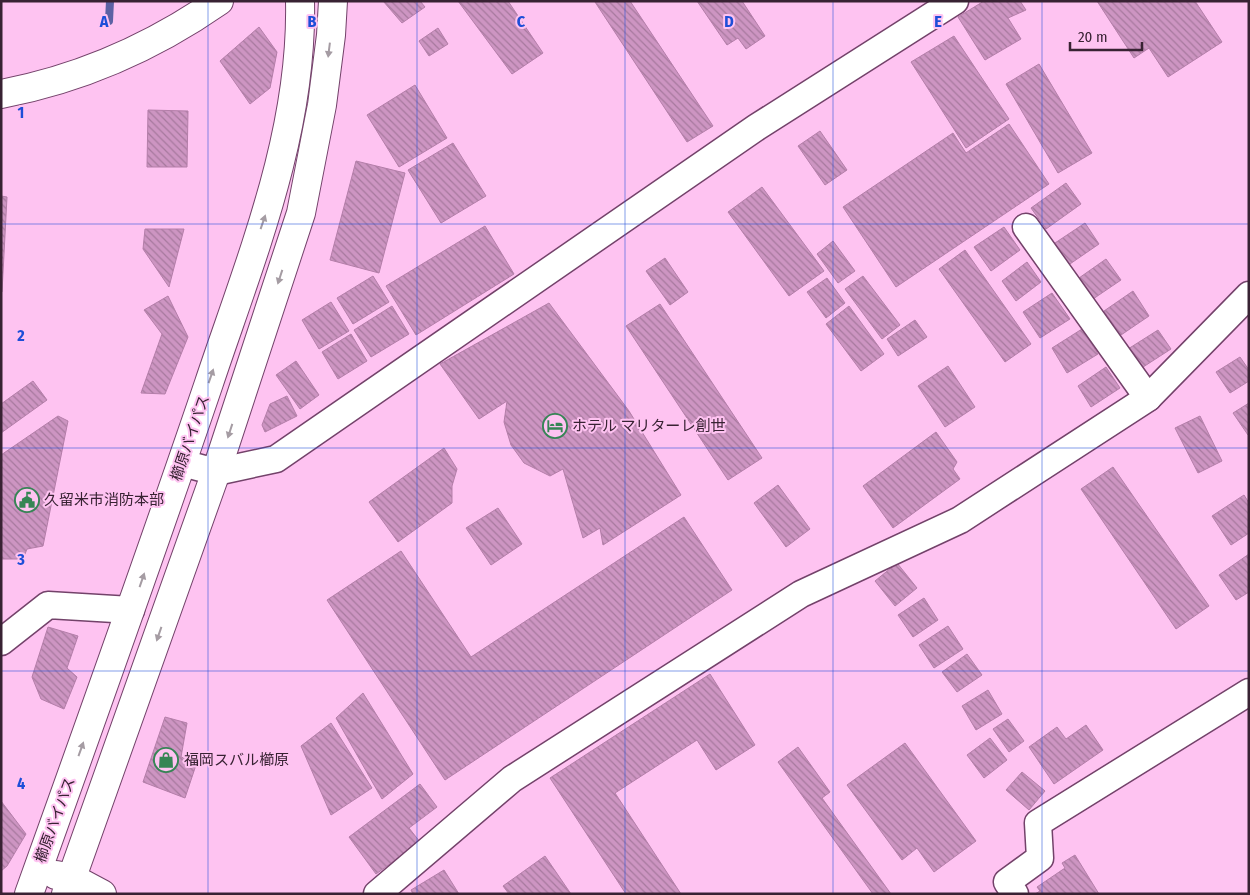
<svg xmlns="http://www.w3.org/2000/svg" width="1250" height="895" font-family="'Fira Sans Condensed','Noto Sans JP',sans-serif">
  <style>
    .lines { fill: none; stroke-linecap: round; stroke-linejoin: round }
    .stream { stroke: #5c61a4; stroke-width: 8 }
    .building { fill: url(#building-back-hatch); stroke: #b47ea9 }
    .street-casing { stroke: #73426a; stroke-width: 29 }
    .secondary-casing { stroke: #73426a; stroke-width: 30 }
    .street { stroke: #fff; stroke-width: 26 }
    .secondary { stroke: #fff; stroke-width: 28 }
    .oneway { fill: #a59ca3 }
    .grid { fill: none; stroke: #1d4ed8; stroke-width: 1; stroke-opacity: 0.55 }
    .labels { text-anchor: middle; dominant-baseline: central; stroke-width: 4; stroke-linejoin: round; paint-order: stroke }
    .poi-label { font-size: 15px; fill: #382233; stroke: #fec3f1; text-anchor: start }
    .street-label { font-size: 15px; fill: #382233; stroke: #fec3f1 }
    .grid-label { font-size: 16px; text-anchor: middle; font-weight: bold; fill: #1d4ed8; stroke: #fec3f1; stroke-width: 4; stroke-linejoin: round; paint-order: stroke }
  </style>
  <defs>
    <pattern id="building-back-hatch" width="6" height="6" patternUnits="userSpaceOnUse" patternTransform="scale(1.25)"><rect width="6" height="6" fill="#cd95c2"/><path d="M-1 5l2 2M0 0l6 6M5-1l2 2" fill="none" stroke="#a7799e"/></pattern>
  </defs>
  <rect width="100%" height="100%" fill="#fec3f1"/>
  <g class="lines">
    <path class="stream" d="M109,21l1,-20"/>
  </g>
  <g class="building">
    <path d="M383,1h37l5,6 -23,16z"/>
    <path d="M458,1h50l35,52 -31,21z"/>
    <path d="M630,1l83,125 -26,16 -92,-140z"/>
    <path d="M697,1h45l23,35 -19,13 -8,-11 -11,7z"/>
    <path d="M984,1h36l6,9 -18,8 13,21 -36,21 -27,-43z"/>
    <path d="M1097,1h98l27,41 -54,35 -19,-29 -15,10z"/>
    <path d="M259,27l18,25 -7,36 -20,16 -30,-43z"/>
    <path d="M438,28l10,16 -19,12 -10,-15z"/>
    <path d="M954,36l55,83 -43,29 -55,-86z"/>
    <path d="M1039,64l53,89 -34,20 -52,-89z"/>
    <path d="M415,85l32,53 -48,29 -32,-52z"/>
    <path d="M148,110l40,1 -1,56h-40z"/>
    <path d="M1009,124l40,60 -153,103 -53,-80 110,-74 13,20z"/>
    <path d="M820,131l27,39 -22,15 -27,-39z"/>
    <path d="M453,143l33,53 -45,27 -33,-53z"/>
    <path d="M356,161l49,12 -26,100 -49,-13z"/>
    <path d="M1066,183l15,21 -35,25 -15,-21z"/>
    <path d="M762,187l62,84 -35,25 -61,-84z"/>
    <path d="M1,196l6,1 -5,95 -1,-1z"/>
    <path d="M1085,223l14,21 -32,22 -15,-21z"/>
    <path d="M485,226l29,48 -98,61 -30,-49z"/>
    <path d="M1004,227l16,23 -29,21 -17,-24z"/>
    <path d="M145,229h39l-15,58 -26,-38z"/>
    <path d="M833,241l22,30 -17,12 -21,-29z"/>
    <path d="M965,250l66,94 -26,18 -66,-93z"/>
    <path d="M665,258l23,34 -18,13 -24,-34z"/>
    <path d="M1106,259l15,21 -28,19 -14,-21z"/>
    <path d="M1027,262l14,20 -25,19 -14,-20z"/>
    <path d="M373,276l16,26 -36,22 -16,-26z"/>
    <path d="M863,276l37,49 -18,14 -37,-50z"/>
    <path d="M827,278l18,25 -19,15 -19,-26z"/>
    <path d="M1133,291l16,25 -28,19 -17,-24z"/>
    <path d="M1052,293l18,26 -30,19 -17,-26z"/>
    <path d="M168,296l20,41 -23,57 -24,-1 21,-59 -18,-24z"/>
    <path d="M331,302l18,29 -30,18 -17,-29z"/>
    <path d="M549,303l80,108 52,84 -78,50 -3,-17 -17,10 -20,-69 -13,7 -26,-13 -13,-18 -7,-23 3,-21 -28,18 -39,-55z"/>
    <path d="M660,304l102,154 -34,22 -102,-154z"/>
    <path d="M392,306l17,28 -38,23 -17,-27z"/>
    <path d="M849,306l35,48 -23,17 -35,-47z"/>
    <path d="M915,320l12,17 -29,19 -11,-17z"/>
    <path d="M1082,329l16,25 -31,19 -15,-25z"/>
    <path d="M1158,330l13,19 -31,20 -12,-20z"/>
    <path d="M351,334l16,27 -29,18 -16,-27z"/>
    <path d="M1240,357l9,13v11l-19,12 -14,-21z"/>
    <path d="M296,361l23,34 -19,14 -24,-34z"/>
    <path d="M948,366l27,41 -30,20 -27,-41z"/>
    <path d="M1106,367l14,21 -29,19 -13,-21z"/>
    <path d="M33,381l14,19 -46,33v-29z"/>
    <path d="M287,396l10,20 -32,16 -3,-7 8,-21z"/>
    <path d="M1249,403v31l-1,1 -15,-22z"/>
    <path d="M58,416l10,5 -25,125 -16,3 -4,10h-22v-104z"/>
    <path d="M1200,416l22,45 -24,12 -23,-45z"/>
    <path d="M936,432l21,30 -4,7 7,10 -67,49 -30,-42z"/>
    <path d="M444,448l13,21 -5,17v17l-54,39 -29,-40z"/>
    <path d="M1113,467l96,139 -33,23 -95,-140z"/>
    <path d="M778,485l32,44 -24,18 -32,-44z"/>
    <path d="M1244,495l5,8v30l-18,12 -19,-29z"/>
    <path d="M498,508l24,36 -31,21 -25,-37z"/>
    <path d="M684,517l48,73 -287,190 -118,-180 74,-49 70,106z"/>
    <path d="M1249,554v38l-13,8 -17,-25z"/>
    <path d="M897,563l20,25 -22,18 -20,-25z"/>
    <path d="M924,598l14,22 -25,17 -15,-22z"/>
    <path d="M948,626l15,23 -29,19 -15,-23z"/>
    <path d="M48,627l30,9 -11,32 10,9 -13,32 -23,-10 -9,-22z"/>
    <path d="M967,654l15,21 -25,17 -15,-20z"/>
    <path d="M710,674l45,71 -39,25 -19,-30 -82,53 66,101h-55l-76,-116z"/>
    <path d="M988,690l14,24 -26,16 -14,-24z"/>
    <path d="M363,693l50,81 -31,25 -46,-81z"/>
    <path d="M165,717l22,6 -6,34 16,5 -12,36 -42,-16z"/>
    <path d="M1008,719l16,22 -15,11 -16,-23z"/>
    <path d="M331,723l41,65 -41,27 -30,-69z"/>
    <path d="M1086,725l17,25 -49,34 -25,-37 28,-20 9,12z"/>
    <path d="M990,738l17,22 -23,18 -17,-23z"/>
    <path d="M905,743l71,98 -42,31 -17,-24 -15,12 -55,-75z"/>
    <path d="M798,747l32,45 -8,6 69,96h-18l-95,-132z"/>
    <path d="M1022,772l23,19 -16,19 -23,-20z"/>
    <path d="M420,784l17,23 -28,21 11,14 -44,32 -27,-37z"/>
    <path d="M1,801l25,33 -19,32 -6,5z"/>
    <path d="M1075,855l24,39h-64l5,-3 -3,-4 28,-19 -3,-5z"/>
    <path d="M545,856l26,38h-62l-6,-8z"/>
    <path d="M444,870l15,24h-46l-2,-4z"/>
  </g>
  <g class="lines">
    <defs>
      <g id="street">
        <path d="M1026,227l122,171"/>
        <path d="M182,463l34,9 60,-13 481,-332 198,-126"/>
        <path d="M1,642l47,-37 83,5"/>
        <path d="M377,894l135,-115 289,-185 159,-74 188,-122 101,-103"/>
        <path d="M1015,894l-8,-12 33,-24 -2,-35 211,-131"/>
      </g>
      <g id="secondary">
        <path d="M1,94c79,-15 152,-47 218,-93"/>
        <path d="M56,875l16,3 30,16"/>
        <path d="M29,894c61,-170 122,-340 180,-511 41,-123 94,-249 91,-382"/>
        <path d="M66,894l150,-422 85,-259 21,-108 9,-70 2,-34"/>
      </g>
    </defs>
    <use href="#street" class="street-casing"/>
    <use href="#secondary" class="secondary-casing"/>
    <use href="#street" class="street"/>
    <use href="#secondary" class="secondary"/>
  </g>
  <defs><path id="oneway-solid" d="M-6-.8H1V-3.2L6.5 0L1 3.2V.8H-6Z" transform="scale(1.25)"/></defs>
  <g class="oneway">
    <use href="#oneway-solid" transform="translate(329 50) rotate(97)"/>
    <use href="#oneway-solid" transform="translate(263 222) rotate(-71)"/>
    <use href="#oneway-solid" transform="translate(280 277) rotate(108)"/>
    <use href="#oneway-solid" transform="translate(211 376) rotate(-71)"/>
    <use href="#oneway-solid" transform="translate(230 431) rotate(108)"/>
    <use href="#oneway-solid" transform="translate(142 580) rotate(-71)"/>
    <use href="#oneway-solid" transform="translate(159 634) rotate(109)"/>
    <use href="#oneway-solid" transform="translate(81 749) rotate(-70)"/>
  </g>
  <path class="grid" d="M208,1v893M417,1v893M625,1v893M833,1v893M1042,1v893M1,224h1248M1,448h1248M1,671h1248"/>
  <defs>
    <symbol id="hotel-ring" viewBox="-11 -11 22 22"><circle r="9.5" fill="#fec3f1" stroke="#368555" stroke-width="1.5"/><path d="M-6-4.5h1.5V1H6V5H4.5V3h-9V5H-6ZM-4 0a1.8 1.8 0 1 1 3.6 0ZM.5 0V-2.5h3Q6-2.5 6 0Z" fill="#368555"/></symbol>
    <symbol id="civic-ring" viewBox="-11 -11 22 22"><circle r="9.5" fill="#fec3f1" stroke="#368555" stroke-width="1.5"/><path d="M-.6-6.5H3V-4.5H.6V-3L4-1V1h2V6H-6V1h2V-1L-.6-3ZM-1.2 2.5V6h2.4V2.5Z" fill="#368555"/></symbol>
    <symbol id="shop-ring" viewBox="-11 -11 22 22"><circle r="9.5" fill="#fec3f1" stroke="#368555" stroke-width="1.5"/><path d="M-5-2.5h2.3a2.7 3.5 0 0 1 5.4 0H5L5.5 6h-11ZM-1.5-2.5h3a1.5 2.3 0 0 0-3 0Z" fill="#368555"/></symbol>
  </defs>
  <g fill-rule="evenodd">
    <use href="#hotel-ring" x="541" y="412" width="28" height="28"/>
    <use href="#civic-ring" x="13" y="486" width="28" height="28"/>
    <use href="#shop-ring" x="152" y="746" width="28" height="28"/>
  </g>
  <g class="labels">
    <g class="poi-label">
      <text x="572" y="426">ホテル マリターレ創世</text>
      <text x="44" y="500">久留米市消防本部</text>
      <text x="184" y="760">福岡スバル櫛原</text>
    </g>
    <g class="street-label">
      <text transform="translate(190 438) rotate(-71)">櫛原バイパス</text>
      <text transform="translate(55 820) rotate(-70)">櫛原バイパス</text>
    </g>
  </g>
  <g class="grid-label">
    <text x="104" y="27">A</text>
    <text x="312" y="27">B</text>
    <text x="521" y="27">C</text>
    <text x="729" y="27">D</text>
    <text x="938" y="27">E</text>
    <text x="21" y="118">1</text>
    <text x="21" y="341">2</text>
    <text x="21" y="565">3</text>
    <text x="21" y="789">4</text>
  </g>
  <rect width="1250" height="895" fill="none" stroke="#382233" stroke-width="5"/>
  <path d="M1070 42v8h72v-8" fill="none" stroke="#382233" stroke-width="2.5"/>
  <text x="1078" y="42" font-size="15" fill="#382233" stroke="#fec3f1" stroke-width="4" paint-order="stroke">20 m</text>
</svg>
